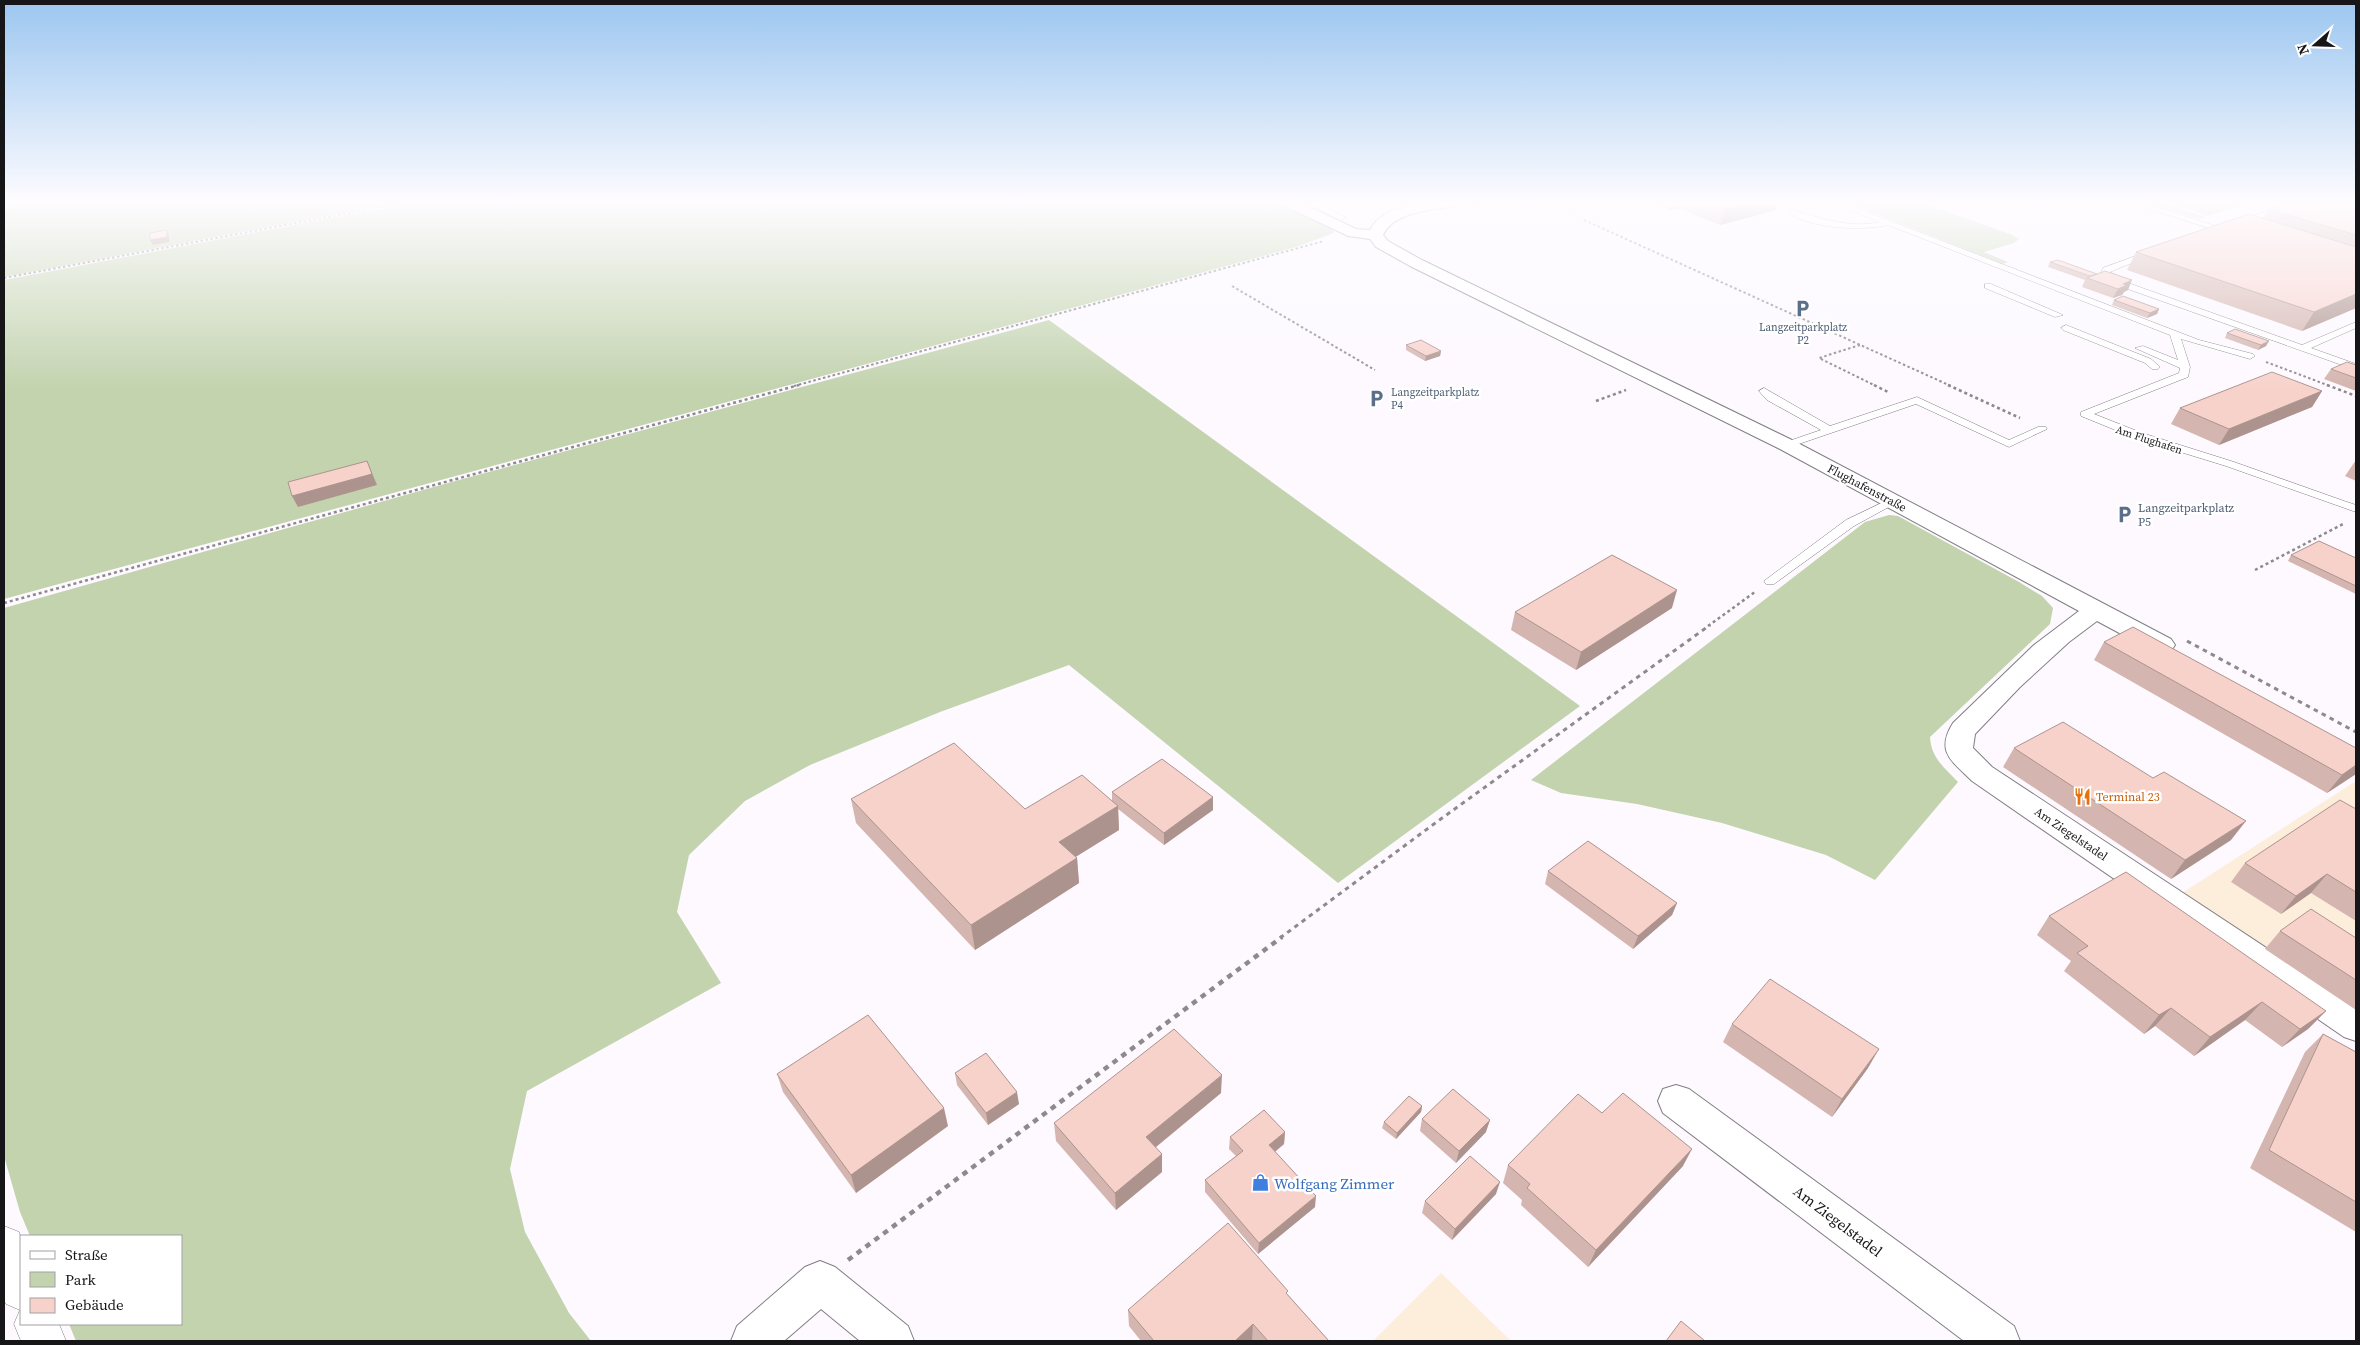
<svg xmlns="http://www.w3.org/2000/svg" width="2360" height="1345" font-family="'Source Serif 4',serif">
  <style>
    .industrial { fill: #fdeedb }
    .green { fill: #c2d3ae }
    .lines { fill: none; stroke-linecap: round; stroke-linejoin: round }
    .service-casing { stroke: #817e83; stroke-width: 1 }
    .minor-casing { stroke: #817e83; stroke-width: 2 }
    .tertiary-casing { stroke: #817e83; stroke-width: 1 }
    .path-far3 { stroke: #8d8a8e; stroke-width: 2; stroke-dasharray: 2.5 2.5; stroke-linecap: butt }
    .path-far2 { stroke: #8d8a8e; stroke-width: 2.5; stroke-dasharray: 3 3; stroke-linecap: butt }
    .path-far1 { stroke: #8d8a8e; stroke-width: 3; stroke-dasharray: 4.5 4.5; stroke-linecap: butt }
    .path { stroke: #8d8a8e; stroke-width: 4.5; stroke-dasharray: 5.5 5.5; stroke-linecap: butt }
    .service { fill: #fff; fill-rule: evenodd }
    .minor { fill: #fff; fill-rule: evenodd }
    .tertiary { fill: #fff; fill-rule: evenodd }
    .wall { fill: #d4b5af }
    .shaded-wall { fill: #ad938e }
    .building { fill: #f7d2cb; stroke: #ad938e }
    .labels { text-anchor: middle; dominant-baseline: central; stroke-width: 5; stroke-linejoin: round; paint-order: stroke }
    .far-service-label { font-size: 11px; fill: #4e5e75; stroke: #fff }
    .far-street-label { font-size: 11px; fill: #161517; stroke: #fff }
    .street-label { font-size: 12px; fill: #161517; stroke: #fff }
    .service-label { font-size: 12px; fill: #4e5e75; stroke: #fff; text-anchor: start }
    .food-label { font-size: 12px; fill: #c56008; stroke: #fff; text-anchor: start }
    .near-shop-label { font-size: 15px; fill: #366cbe; stroke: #fff; text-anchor: start }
    .near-street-label { font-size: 15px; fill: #161517; stroke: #fff }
  </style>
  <rect width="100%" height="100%" fill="#fdf9ff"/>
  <g class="industrial">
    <path d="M2356,781v231l-177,-117z"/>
    <path d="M1441,1273l70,68h-138z"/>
  </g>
  <g class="green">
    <path d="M4,202h396l-396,75z"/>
    <path d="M416,202h865l52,27 1,4 -38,14 -1292,352v-319z"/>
    <path d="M1846,202h74l90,32 9,5 -5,4 -30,9 24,10 -5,2z"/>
    <path d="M2141,202h21l43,15 -6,2z"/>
    <path d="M2168,202h85l-45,14z"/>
    <path d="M1049,320l531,386 -242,177 -269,-218 -129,47 -130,53 -65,36 -56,54 -12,57 44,71 -194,108 -17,78 15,63 44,81 22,28h-515l-7,-17h112v-88h-151l-10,-24 -16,-56v-548l444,-125z"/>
    <path d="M1889,515l9,1 121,66 23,14 11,12 -3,16 -120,113c1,21 14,30 28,45l-83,98 -49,-25 -104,-32 -85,-19 -76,-11 -30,-13 334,-258z"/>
  </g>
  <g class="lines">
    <defs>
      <g id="service">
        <path d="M1305,202h10l32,16 -7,2z"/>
        <path d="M1581,202h11l-22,8 -4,-2z"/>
        <path d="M1831,202h10l358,138 54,14 2,2 -5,3 -69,-20 9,28 -2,10 -94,37 48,19 92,29 110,39 12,4v7l-130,-46 -91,-28 -54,-22v-4l98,-39 1,-5 -45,-20 8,-2 35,14 -8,-25 -282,-110c-26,6 -79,4 -100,-13l4,-2c29,8 57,19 88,12z"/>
        <path d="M2129,202h11l85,27 -7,2z"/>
        <path d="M2291,202h11l-58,22 -7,-2z"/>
        <path d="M2144,253l7,2 -41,17 21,12 171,61 54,-23v6l-45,20 45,16v6l-231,-82 -24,-15 2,-5z"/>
        <path d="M1985,284h6l72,31 -8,2 -70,-29z"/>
        <path d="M2066,325l85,34 9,8 -2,2h-6l-7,-6 -82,-33 -2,-2z"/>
        <path d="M1764,388l66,38 87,-29 92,43 29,-13h8l1,2 -38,18 -93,-43 -129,44 -4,-1v-4l38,-13 -54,-30 -8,-9z"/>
        <path d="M1892,498l4,1 2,2 -2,2 -42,23 -80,58h-8l-2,-3 82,-61z"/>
      </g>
      <g id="minor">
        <path d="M1281,202h18l57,27 14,1c15,-29 62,-28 89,-28l-2,3c-23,6 -62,5 -74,30l5,6 34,19 372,181 377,198 4,6 -4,6 -9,2 -9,-2 -56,-30 -28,21 -49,45 -45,47 -2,14 19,19 364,240v34l-12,-4 -372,-256c-20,-20 -37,-29 -19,-58l81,-78 45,-34 -299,-162 -370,-183 -34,-19 -6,-8 -22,-3 -65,-31z"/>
        <path d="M1676,1085l13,4 325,237 6,15h-56l-301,-228 -5,-12 5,-12z"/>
        <path d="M820,1261l15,6 73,59 6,15h-54l-39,-32 -37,32h-53l6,-15 68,-59z"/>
      </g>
      <path id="tertiary" d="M4,1226l15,6 2,6v86h38l7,17h-45l-7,-17 6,-14 -14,-6 -2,-4z"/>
    </defs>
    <use href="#service" class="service-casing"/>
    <use href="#minor" class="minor-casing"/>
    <use href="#tertiary" class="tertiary-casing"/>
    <g class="path-far3">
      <path d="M1472,206l17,-4"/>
      <path d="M1584,220l367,166"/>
      <path d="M4,278l404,-76"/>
      <path d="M1232,286l143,84"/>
      <path d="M1860,345l-41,13 57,28"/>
      <path d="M2266,362l64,24"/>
      <path d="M794,386l530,-145"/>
    </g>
    <g class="path-far2">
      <path d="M1874,385l14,7"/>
      <path d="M1948,385l72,33"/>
      <path d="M2327,385l29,11"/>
      <path d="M1596,401l30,-11"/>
      <path d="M2255,570l88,-46"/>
      <path d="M4,603l795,-218"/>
      <path d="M1708,626l47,-34"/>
    </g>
    <g class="path-far1">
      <path d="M2187,641l169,91"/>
      <path d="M1280,938l158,-117 272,-196"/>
    </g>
    <path class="path" d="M848,1260l434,-323"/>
    <use href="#service" class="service"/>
    <use href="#minor" class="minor"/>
    <use href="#tertiary" class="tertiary"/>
  </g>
  <g class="wall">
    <path d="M1651,202h128l-3,8 -56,15 -42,-17 -8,2z"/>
    <path d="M2356,202v106l-54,23 -175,-61 9,-18 127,-34 5,-9z"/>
    <path d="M2050,262l78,28 -4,2 -2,3 -9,3 -31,-11 3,-7 -37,-13z"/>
    <path d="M2114,300l45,9 -2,5 -10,4 -35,-13z"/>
    <path d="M2227,333l39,13 -8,4 -33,-12z"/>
    <path d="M1406,345l35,6 -1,5 -15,5 -19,-11z"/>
    <path d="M2356,365v26l-32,-12 7,-10z"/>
    <path d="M2322,391l-10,16 -93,38 -48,-21 9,-16z"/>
    <path d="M2356,460v21l-11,-5z"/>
    <path d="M2291,555l65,3v36l-68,-33z"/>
    <path d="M1672,608l-96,62 -65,-40 4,-18z"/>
    <path d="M2104,642l252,132 -29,19 -233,-133z"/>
    <path d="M2014,748l217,92 -60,39 -168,-112z"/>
    <path d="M1112,792l101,18 -49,35 -46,-36 1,21 -44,27 2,1 2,25 -104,67 -119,-127 -5,-24 174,10 87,-8z"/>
    <path d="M2356,809v112l-45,-28 -30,21 -50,-32 14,-19z"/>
    <path d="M1548,871l129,32 -5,12 -39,34 -88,-65z"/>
    <path d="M2049,916l277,95 -18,18 -26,18 -37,-27 -51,36 -39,-30 -11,8 -80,-63 7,-10 -34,-26z"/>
    <path d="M2280,931l76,7v72l-91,-61z"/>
    <path d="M1732,1024l136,44 -36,49 -109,-75z"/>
    <path d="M2323,1034l33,18v180l-106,-64 55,-116z"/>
    <path d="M955,1073l64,31 -31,21 -31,-40z"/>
    <path d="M777,1074l171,52 -92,67 -73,-101z"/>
    <path d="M1221,1093l-66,55 7,24 -46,38 -60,-69 -2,-18z"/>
    <path d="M1422,1106l-1,6 -25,27 -14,-11 2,-6z"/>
    <path d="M1602,1113l81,53 -95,101 -67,-62 1,-5 -19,-17 5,-18z"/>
    <path d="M1422,1119l64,13 -30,31 -36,-32z"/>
    <path d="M1285,1132l-1,12 -9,8 40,55 -57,47 -53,-62v-12l31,-24 -7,-7 1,-12z"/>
    <path d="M1496,1194l-44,46 -30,-27 3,-12z"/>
    <path d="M1287,1294l42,47h-77v-1l-1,1h-110l-12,-15 -1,-16z"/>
  </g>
  <g class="shaded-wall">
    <path d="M1672,202h7l-1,6 -8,2z"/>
    <path d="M1747,202h32l-3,8 -56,15 5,-17z"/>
    <path d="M167,230l2,5v7l-16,3 -3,-5z"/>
    <path d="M2132,280l-4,10 -4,2 -2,3 -9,3 5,-9 5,-5z"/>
    <path d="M2356,294v14l-54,23 12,-19z"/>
    <path d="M2159,309l-2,5 -10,4 3,-5z"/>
    <path d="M2269,341l-3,5 -8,4 3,-5z"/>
    <path d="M1441,351l-1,5 -15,5 1,-5z"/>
    <path d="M2322,391l-10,16 -93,38 10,-16z"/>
    <path d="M367,461l10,24 -79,22 -6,-11z"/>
    <path d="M1677,590l-5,18 -96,62 5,-18z"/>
    <path d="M2356,765v9l-29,19 15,-18z"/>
    <path d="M1213,797v13l-49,35v-12z"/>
    <path d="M1118,806l1,24 -58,36 -2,-24z"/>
    <path d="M2246,821l-15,19 -60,39 14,-19z"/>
    <path d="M1077,858l2,25 -104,67 -4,-25z"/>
    <path d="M2327,874l-16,19 -30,21 15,-18z"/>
    <path d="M1677,903l-5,12 -39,34 5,-13z"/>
    <path d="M2262,1002l-17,18 -51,36 16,-19z"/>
    <path d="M2171,1008l-16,18 -11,8 15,-19z"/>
    <path d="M2326,1011l-18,18 -26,18 18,-18z"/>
    <path d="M1879,1049l-11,19 -36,49 10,-18z"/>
    <path d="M1222,1075l-1,18 -75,62v-18z"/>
    <path d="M1017,1092l2,12 -31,21 -2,-12z"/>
    <path d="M1422,1106l-1,6 -25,27 1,-6z"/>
    <path d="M944,1108l4,18 -92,67 -5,-18z"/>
    <path d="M1490,1120l-4,12 -30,31 3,-12z"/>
    <path d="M1285,1132l-1,12 -16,13 1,-12z"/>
    <path d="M1692,1149l-9,17 -95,101 8,-17z"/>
    <path d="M1162,1154v18l-46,38 -1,-17z"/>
    <path d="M1500,1182l-4,12 -44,46 3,-11z"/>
    <path d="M1316,1196l-1,11 -57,47 1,-11z"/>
    <path d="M1253,1324l-1,16 -1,1h-16z"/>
  </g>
  <g class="building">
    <path d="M1711,202h36l-22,6z"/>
    <path d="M2292,202h64v33l-88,-26z"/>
    <path d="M2249,214l107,33v47l-42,18 -178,-60z"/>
    <path d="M167,230v7l-17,3v-7z"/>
    <path d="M2058,260l39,14 -7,2 -40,-14z"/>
    <path d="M2105,271l27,9 -9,4 4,1 -9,4 -31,-11z"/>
    <path d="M2123,296l36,13 -9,4 -36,-13z"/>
    <path d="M2235,329l34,12 -8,4 -34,-12z"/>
    <path d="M1421,340l20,11 -15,5 -20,-11z"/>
    <path d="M2347,362l9,3v13l-25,-9z"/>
    <path d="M2272,372l50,19 -93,38 -49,-21z"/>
    <path d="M367,461l5,13 -80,22 -4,-14z"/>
    <path d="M2319,541l37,17v28l-65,-31z"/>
    <path d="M1612,555l65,35 -96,62 -66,-40z"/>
    <path d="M2133,627l223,121v17l-14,10 -238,-133z"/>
    <path d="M2063,722l90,56 11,-6 82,49 -61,39 -171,-112z"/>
    <path d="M954,743l71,66 57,-34 36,31 -59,36 18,16 -106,67 -120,-126z"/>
    <path d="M1162,759l51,38 -49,36 -52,-41z"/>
    <path d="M2340,800l16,9v83l-29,-18 -31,22 -51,-33z"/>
    <path d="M1588,841l89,62 -39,33 -90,-65z"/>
    <path d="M2126,872l200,139 -26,18 -38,-27 -52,35 -39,-29 -12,7 -82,-62 11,-7 -39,-30z"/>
    <path d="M2311,909l45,29v42l-76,-49z"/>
    <path d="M1770,979l109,70 -37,50 -110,-75z"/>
    <path d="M868,1015l76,93 -93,67 -74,-101z"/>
    <path d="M1174,1029l48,46 -76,62 16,17 -47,39 -61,-70z"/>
    <path d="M2323,1034l33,18v150l-87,-52z"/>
    <path d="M986,1053l31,39 -31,21 -31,-40z"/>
    <path d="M1453,1089l37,31 -31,31 -37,-32z"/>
    <path d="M1623,1093l69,56 -96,101 -69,-62 3,-4 -22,-19 70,-71 24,19z"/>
    <path d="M1409,1096l13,10 -25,27 -13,-11z"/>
    <path d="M1264,1110l21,22 -16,13 47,51 -57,47 -54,-63 38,-29 -13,-14z"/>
    <path d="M1470,1156l30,26 -45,47 -30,-28z"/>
    <path d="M1228,1223l60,68 -2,2 43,48h-61l-15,-17 -18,17h-81l-26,-31z"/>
    <path d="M1681,1321l24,20h-39z"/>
  </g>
  <linearGradient id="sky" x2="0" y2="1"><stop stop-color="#9cc6f0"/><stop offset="0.52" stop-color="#fefcff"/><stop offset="1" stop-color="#fefcff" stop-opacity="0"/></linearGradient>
  <rect width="2360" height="390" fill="url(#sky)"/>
  <defs>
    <symbol id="parking-bare" viewBox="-9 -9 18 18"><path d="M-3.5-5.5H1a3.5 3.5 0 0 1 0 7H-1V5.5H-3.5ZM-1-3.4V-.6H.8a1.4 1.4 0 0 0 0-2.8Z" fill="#5c6f8a" stroke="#fff" stroke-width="2.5" paint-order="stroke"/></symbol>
    <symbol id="restaurant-bare" viewBox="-9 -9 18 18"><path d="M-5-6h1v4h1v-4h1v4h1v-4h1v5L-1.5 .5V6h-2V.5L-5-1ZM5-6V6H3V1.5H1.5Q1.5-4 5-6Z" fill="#e8710a" stroke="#fff" stroke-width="2.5" paint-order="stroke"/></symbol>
    <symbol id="shop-bare" viewBox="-9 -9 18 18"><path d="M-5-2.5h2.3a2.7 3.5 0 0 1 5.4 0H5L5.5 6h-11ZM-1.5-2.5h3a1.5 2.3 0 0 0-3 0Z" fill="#3f7fe0" stroke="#fff" stroke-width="2.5" paint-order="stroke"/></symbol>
  </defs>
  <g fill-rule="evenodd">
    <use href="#parking-bare" x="1790" y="296" width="25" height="25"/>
    <use href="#parking-bare" x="1364" y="386" width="25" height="25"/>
    <use href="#parking-bare" x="2112" y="502" width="25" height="25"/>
    <use href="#restaurant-bare" x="2070" y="784" width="25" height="25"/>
    <use href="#shop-bare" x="1248" y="1170" width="25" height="25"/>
  </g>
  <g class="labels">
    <g class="far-service-label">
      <text x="1803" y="327">Langzeitparkplatz<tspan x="1803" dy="13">P2</tspan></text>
      <text x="1391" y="392" text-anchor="start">Langzeitparkplatz<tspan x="1391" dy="13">P4</tspan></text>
    </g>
    <g class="far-street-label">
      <text transform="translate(2149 440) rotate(18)">Am Flughafen</text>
    </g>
    <g class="street-label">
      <text transform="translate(1867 488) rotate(28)">Flughafenstraße</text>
      <text transform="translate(2071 834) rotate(34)">Am Ziegelstadel</text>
    </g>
    <g class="service-label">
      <text x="2138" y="508">Langzeitparkplatz<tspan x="2138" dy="14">P5</tspan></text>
    </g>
    <g class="food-label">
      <text x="2096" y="797">Terminal 23</text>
    </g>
    <g class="near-shop-label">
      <text x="1274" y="1183">Wolfgang Zimmer</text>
    </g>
    <g class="near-street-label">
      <text transform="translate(1838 1221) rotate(37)">Am Ziegelstadel</text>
    </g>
  </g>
  <rect width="2360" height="1345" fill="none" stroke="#161517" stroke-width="10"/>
  <rect x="20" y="1235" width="162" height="90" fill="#ffffff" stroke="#a2a1a2"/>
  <rect x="30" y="1251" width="25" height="8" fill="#ffffff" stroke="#a2a1a2"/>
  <text x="65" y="1260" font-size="15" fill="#161517">Straße</text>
  <rect x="30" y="1272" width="25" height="15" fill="#c2d3ae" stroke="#a2a1a2"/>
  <text x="65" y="1285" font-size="15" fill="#161517">Park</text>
  <rect x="30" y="1298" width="25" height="15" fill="#f7d2cb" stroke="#a2a1a2"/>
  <text x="65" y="1310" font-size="15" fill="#161517">Gebäude</text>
  <g transform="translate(2315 45) rotate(250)" stroke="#ffffff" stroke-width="4" paint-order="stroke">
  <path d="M0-4L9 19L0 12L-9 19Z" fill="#161517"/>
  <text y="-8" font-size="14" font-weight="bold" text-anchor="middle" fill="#161517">N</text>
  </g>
</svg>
